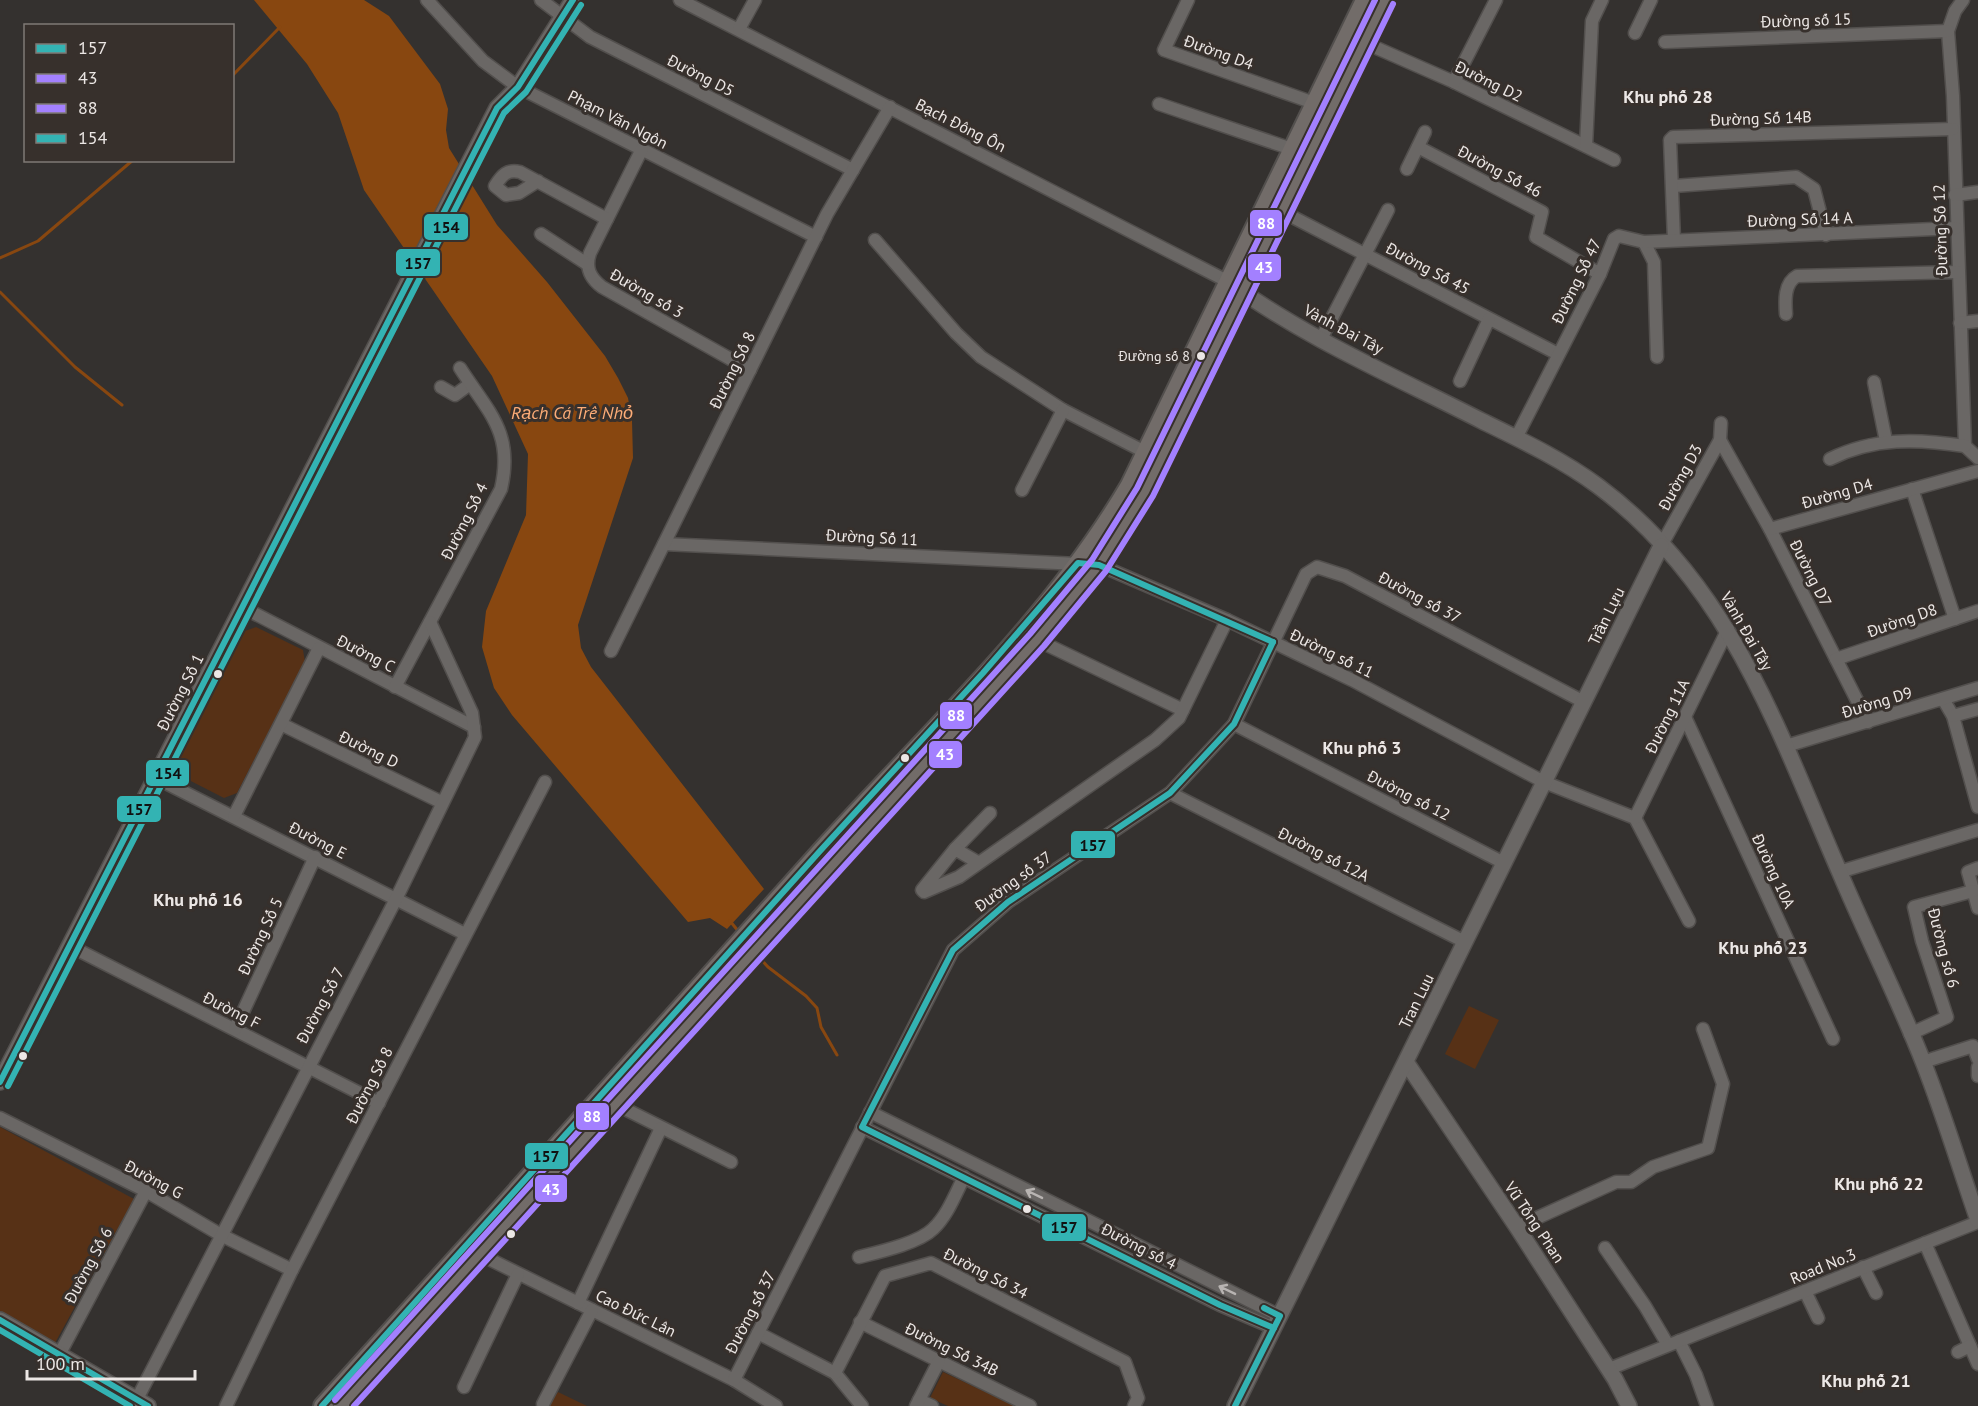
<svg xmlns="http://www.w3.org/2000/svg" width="1978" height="1406" font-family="'PT Sans',sans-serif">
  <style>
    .green { fill: #573116 }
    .water { fill: #884710 }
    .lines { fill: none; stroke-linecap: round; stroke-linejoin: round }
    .stream { stroke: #884710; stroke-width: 3 }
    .minor-casing { stroke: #524f4d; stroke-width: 15 }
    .tertiary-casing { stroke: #524f4d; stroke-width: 18 }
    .secondary-casing { stroke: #524f4d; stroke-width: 20 }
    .minor { stroke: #6a6765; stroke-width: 12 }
    .tertiary { stroke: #6a6765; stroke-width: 15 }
    .secondary { stroke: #726c69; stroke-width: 16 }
    .bus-1-casing { stroke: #37302c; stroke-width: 10 }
    .bus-2-casing { stroke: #37302c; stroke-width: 10 }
    .bus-3-casing { stroke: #37302c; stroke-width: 10 }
    .bus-4-casing { stroke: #37302c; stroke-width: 10 }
    .bus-1 { stroke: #33b3b3; stroke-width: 6 }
    .bus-2 { stroke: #a380ff; stroke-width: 6 }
    .bus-3 { stroke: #a380ff; stroke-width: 6 }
    .bus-4 { stroke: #33b3b3; stroke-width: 6 }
    .oneway { stroke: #b8b4b2 }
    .bus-dot { fill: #ece7e5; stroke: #37302c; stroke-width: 2 }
    .labels { text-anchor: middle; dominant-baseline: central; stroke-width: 6; stroke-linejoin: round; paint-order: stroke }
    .bus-label { font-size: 14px; fill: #ece7e5; stroke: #37302c; text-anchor: end }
    .street-label { font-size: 16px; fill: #ece7e5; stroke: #37302c }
    .neighbourhood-label { font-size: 18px; font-weight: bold; fill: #ece7e5; stroke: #37302c }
    .water-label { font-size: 18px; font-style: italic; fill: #fdac77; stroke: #37302c }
    .line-badge { stroke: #37302c; stroke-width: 2 }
    .badge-label { font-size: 16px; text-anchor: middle; font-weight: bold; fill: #fff }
    .pale-badge-label { font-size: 16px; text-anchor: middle; font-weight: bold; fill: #111 }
  </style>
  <rect width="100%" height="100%" fill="#34312f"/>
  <g class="green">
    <path d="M256,627l47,23 2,12 -68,131 -13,5 -43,-22 -4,-12 68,-133z"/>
    <path d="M1469,1006l30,14 -24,49 -30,-15z"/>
    <path d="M0,1127l134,72 -79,144 -55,-32z"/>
    <path d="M943,1372l72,34h-67l-18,-8z"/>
    <path d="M558,1392l29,14h-39z"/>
  </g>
  <path class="water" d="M254,0h110l25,16 51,68 8,25 -2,21 3,18 48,77 50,57 58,74 13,22 10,20 4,23 1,37 -55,167 3,23 10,19 173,222 -37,40 -17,-11 -22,4 -176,-207 -18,-27 -12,-41 4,-36 40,-96 2,-61 -36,-78 -128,-186 -26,-77 -31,-49z"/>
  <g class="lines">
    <g class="stream">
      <path d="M232,76l48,-49"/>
      <path d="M0,258l38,-17 95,-81"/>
      <path d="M0,292l75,75 47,38"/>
      <path d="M730,921l9,11"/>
      <path d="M758,956l10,11 38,29 11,12 4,19 16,28"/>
    </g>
    <defs>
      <g id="minor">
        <path d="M427,0l56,61 35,26 298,150"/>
        <path d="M541,0l49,37 263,133"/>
        <path d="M680,0l547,281"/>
        <path d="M1188,0l-24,50 150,53"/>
        <path d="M1963,0l-8,11 -7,20 5,65 12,350 13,12"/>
        <path d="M739,29l16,-29"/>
        <path d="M1635,33l16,-33"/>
        <path d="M1347,35l107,47 160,78"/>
        <path d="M1665,42l283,-11"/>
        <path d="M1454,82l42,-82"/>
        <path d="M1159,104l133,45"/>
        <path d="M1586,146l6,-125 10,-21"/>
        <path d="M1418,147l124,65 -6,25 64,37"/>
        <path d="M642,149l-52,104c-5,15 0,25 12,34l148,83"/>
        <path d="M1407,169l18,-37"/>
        <path d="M538,181l-19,12 -13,2 -11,-9c7,-11 12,-17 25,-14l87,47"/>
        <path d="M1674,186l122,-9 18,12 12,46"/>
        <path d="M1955,195l23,-3"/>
        <path d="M1281,211l277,143"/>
        <path d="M541,234l46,30"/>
        <path d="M875,240l81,93 25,24 82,53 82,42"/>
        <path d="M1674,240l-4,-100 3,-3 280,-8"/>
        <path d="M1644,242l10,20 3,95"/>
        <path d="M1786,314c-1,-13 -2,-31 11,-38l161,-4"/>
        <path d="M1960,323l18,-2"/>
        <path d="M1321,339l67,-129"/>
        <path d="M1460,381l29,-62"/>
        <path d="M1874,382l12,59"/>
        <path d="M441,387l14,8 15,-11"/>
        <path d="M1516,438l84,-164 14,-35 5,-3 25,6 312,-14"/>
        <path d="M1720,440l50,89 98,193"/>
        <path d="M1830,459c44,-22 88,-20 135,-13"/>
        <path d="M1912,489l43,130"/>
        <path d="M1022,490l41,-80"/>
        <path d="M1770,529l208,-58"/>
        <path d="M664,544l435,21 128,55 125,60 192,102 91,36 54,103"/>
        <path d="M1661,546l59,-106 1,-17"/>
        <path d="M244,608l230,119"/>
        <path d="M1037,640l146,70"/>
        <path d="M611,651l216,-437 63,-107"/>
        <path d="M1836,659l142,-48"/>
        <path d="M395,687l106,-198c13,-56 -12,-76 -41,-121"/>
        <path d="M1943,699l10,17 25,91"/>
        <path d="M1953,716l25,-7"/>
        <path d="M1685,717l148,322"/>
        <path d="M1234,724l270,139"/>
        <path d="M283,725l158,77"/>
        <path d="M1786,746l192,-58"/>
        <path d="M156,778l309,156"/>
        <path d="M1170,793l295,149"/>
        <path d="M234,816l85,-168"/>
        <path d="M1635,818l93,-189"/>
        <path d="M955,849l35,-36"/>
        <path d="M979,863l-24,-14 -33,41 2,2 35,-15 196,-137 24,-22 48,-98"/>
        <path d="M1978,868l-10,4 10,36"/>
        <path d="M1839,872l139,-42"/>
        <path d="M70,946l309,157"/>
        <path d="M235,1029l80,-172"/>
        <path d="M1910,1034l37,-17 -25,-76 -8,-34 59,-16"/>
        <path d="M1923,1062l50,-16 5,13"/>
        <path d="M1978,1067v9"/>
        <path d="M615,1104l116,58"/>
        <path d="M870,1112l410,204"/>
        <path d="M0,1118l146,73 75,44 71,35"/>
        <path d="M862,1127l358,178 54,23"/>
        <path d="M1517,1227l99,-45h15l22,-15 55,-19 15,-64 -20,-55"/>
        <path d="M1925,1243l53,121"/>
        <path d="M1605,1248l40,58 23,39"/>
        <path d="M479,1254l255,126 42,26"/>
        <path d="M859,1257c20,-5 60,-14 74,-28 14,-13 22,-34 31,-52"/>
        <path d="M1863,1267l13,26"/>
        <path d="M1805,1291l13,27"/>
        <path d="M578,1303l83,-175"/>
        <path d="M860,1322l170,84"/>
        <path d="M758,1333l77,40 27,33"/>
        <path d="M1679,1341l17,34 11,31"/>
        <path d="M1958,1352l12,-6"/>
        <path d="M59,1355l87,-164"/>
        <path d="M1609,1369l369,-147"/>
        <path d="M835,1373l50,-97 46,-13 194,99 13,36 -4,8"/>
        <path d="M734,1380l219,-430 55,-48 162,-109 64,-69 72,-150 11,-7 28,9 239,126"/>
        <path d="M464,1387l54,-113"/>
        <path d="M137,1399l259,-500 79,-162 -3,-24 -42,-91"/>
        <path d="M919,1400l13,6"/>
        <path d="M543,1404l49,-94"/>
        <path d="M226,1406l66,-136 253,-488"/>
        <path d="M916,1406l23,-45"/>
      </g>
      <g id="tertiary">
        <path d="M1227,281c78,57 169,96 255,140 39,19 81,39 116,65 132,98 179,242 242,387 27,64 59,127 84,191 20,51 36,104 54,156"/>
        <path d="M1406,1062l111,165 98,152 14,27"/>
        <path d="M0,1082l497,-974 21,-21 55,-87"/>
        <path d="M0,1320l148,86"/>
        <path d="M1235,1406l426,-860"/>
      </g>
      <g id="secondary">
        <path d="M322,1406c167,-184 331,-370 498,-555 106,-118 228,-228 309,-366l235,-485"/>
        <path d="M342,1406l695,-766 62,-75 46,-73 240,-492"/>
      </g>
    </defs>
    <use href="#minor" class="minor-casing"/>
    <use href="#tertiary" class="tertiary-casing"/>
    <use href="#secondary" class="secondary-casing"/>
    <use href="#minor" class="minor"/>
    <use href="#tertiary" class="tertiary"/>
    <use href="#secondary" class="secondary"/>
    <defs>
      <g id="bus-1">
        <path d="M1273,642l-39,82 -64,69 -162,109 -55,48 -91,177 358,178 54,23"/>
        <path d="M0,1082l497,-974 21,-21 55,-87"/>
        <path d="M0,1320l148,86"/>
        <path d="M322,1406l498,-555 163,-178 95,-110 21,2 174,77"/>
        <path d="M1235,1406l45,-90 -16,-8"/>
      </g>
      <path id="bus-2" d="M354,1406l690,-760 62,-75 47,-75 240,-492"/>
      <path id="bus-3" d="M335,1400l695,-766 62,-74 45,-72 238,-488"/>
      <g id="bus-4">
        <path d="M8,1086l496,-973 22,-21 55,-87"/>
        <path d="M0,1330l130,76"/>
      </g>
    </defs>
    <use href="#bus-1" class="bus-1-casing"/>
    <use href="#bus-2" class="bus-2-casing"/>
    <use href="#bus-3" class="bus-3-casing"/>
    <use href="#bus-4" class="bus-4-casing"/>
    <use href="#bus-1" class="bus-1"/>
    <use href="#bus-2" class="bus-2"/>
    <use href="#bus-3" class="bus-3"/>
    <use href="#bus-4" class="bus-4"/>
  </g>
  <defs><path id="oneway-shaft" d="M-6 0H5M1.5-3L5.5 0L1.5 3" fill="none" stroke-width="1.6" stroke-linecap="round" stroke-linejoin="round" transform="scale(1.5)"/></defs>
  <g class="oneway">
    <use href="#oneway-shaft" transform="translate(1034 1194) rotate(-154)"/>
    <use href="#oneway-shaft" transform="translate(1227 1290) rotate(-154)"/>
  </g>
  <g class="bus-dot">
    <circle cx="1201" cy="356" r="5"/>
    <circle cx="218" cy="674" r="5"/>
    <circle cx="905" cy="758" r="5"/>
    <circle cx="23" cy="1056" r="5"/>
    <circle cx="1027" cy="1209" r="5"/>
    <circle cx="511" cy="1234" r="5"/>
  </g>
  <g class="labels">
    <g class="bus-label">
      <text x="1190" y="356">Đường số 8</text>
    </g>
    <g class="street-label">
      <text transform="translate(1806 20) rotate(-2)">Đường số 15</text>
      <text transform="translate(1219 52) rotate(20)">Đường D4</text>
      <text transform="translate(701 75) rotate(27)">Đường D5</text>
      <text transform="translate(1489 81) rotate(26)">Đường D2</text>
      <text transform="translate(1761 118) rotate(-2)">Đường Số 14B</text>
      <text transform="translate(618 119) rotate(27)">Phạm Văn Ngôn</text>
      <text transform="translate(961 125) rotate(27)">Bạch Đông Ôn</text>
      <text transform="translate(1500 171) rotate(28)">Đường Số 46</text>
      <text transform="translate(1800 219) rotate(-2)">Đường Số 14 A</text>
      <text transform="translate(1940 230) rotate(-92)">Đường Số 12</text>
      <text transform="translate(1428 268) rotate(28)">Đường Số 45</text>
      <text transform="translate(1576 281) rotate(-64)">Đường Số 47</text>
      <text transform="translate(647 293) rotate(30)">Đường số 3</text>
      <text transform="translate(1344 329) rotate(28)">Vành Đai Tây</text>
      <text transform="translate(732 370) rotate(-64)">Đường Số 8</text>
      <text transform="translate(1680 477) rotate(-61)">Đường D3</text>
      <text transform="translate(1837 493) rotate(-16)">Đường D4</text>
      <text transform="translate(464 521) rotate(-63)">Đường Số 4</text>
      <text transform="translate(872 537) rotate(3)">Đường Số 11</text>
      <text transform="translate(1811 573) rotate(63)">Đường D7</text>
      <text transform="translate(1420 597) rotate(28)">Đường số 37</text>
      <text transform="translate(1606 616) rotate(-64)">Trần Lựu</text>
      <text transform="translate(1902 620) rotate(-19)">Đường D8</text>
      <text transform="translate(1747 631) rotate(60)">Vành Đai Tây</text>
      <text transform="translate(366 653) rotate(27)">Đường C</text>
      <text transform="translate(1332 653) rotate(26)">Đường số 11</text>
      <text transform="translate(180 692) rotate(-63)">Đường Số 1</text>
      <text transform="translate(1877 702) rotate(-17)">Đường D9</text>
      <text transform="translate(1667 716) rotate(-64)">Đường 11A</text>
      <text transform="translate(369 749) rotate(26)">Đường D</text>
      <text transform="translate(1409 795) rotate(27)">Đường số 12</text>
      <text transform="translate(318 840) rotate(27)">Đường E</text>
      <text transform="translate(1324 854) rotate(27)">Đường số 12A</text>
      <text transform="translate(1774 871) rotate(65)">Đường 10A</text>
      <text transform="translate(1013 881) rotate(-36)">Đường số 37</text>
      <text transform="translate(260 936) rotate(-65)">Đường Số 5</text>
      <text transform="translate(1944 948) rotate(75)">Đường số 6</text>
      <text transform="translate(1416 1001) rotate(-64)">Tran Luu</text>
      <text transform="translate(320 1005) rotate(-62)">Đường Số 7</text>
      <text transform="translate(232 1010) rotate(27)">Đường F</text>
      <text transform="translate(369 1085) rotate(-63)">Đường Số 8</text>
      <text transform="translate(154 1179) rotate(28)">Đường G</text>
      <text transform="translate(1535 1222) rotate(56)">Vũ Tông Phan</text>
      <text transform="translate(1139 1246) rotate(27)">Đường số 4</text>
      <text transform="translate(88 1265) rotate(-62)">Đường Số 6</text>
      <text transform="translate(1823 1266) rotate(-22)">Road No.3</text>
      <text transform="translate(986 1273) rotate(27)">Đường Số 34</text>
      <text transform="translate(750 1312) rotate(-63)">Đường số 37</text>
      <text transform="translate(636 1313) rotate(26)">Cao Đức Lân</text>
      <text transform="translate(952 1349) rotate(26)">Đường Số 34B</text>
    </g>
    <g class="neighbourhood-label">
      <text x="1668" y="96">Khu phố 28</text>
      <text x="1362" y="747">Khu phố 3</text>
      <text x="198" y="899">Khu phố 16</text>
      <text x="1763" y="947">Khu phố 23</text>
      <text x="1879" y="1183">Khu phố 22</text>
      <text x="1866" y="1380">Khu phố 21</text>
    </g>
    <g class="water-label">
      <text x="572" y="412">Rạch Cá Trê Nhỏ</text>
    </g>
  </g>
  <g class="line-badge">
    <rect x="1249" y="209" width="34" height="28" rx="6" fill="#a380ff"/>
    <rect x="423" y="213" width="46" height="28" rx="6" fill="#33b3b3"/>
    <rect x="395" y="248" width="46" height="29" rx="6" fill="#33b3b3"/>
    <rect x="1247" y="253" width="35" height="29" rx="6" fill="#a380ff"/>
    <rect x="939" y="701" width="34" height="29" rx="6" fill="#a380ff"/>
    <rect x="928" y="740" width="35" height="29" rx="6" fill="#a380ff"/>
    <rect x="145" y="759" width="45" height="28" rx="6" fill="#33b3b3"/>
    <rect x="116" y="795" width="46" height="28" rx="6" fill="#33b3b3"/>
    <rect x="1070" y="830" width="46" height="29" rx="6" fill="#33b3b3"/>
    <rect x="575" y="1102" width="35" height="29" rx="6" fill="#a380ff"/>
    <rect x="524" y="1142" width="45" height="28" rx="6" fill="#33b3b3"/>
    <rect x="534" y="1174" width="34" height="29" rx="6" fill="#a380ff"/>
    <rect x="1041" y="1213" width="46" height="29" rx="6" fill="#33b3b3"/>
  </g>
  <g class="badge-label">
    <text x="1266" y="229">88</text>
    <text x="1264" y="273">43</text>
    <text x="956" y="721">88</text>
    <text x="945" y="760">43</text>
    <text x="592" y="1122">88</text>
    <text x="551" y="1195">43</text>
  </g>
  <g class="pale-badge-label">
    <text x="446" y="233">154</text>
    <text x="418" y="269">157</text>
    <text x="168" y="779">154</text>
    <text x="139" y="815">157</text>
    <text x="1093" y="851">157</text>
    <text x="546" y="1162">157</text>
    <text x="1064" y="1233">157</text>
  </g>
  <rect x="24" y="24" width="210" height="138" fill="#37302c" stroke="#7f7976" stroke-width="1.5"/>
  <rect x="36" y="44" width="30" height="9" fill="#33b3b3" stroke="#7f7976" stroke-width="1.5"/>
  <text x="78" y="54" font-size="18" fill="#ece7e5">157</text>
  <rect x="36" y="74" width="30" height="9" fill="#a380ff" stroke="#7f7976" stroke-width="1.5"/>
  <text x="78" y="84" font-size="18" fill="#ece7e5">43</text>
  <rect x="36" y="104" width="30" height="9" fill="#a380ff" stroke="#7f7976" stroke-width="1.5"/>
  <text x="78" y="114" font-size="18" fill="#ece7e5">88</text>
  <rect x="36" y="134" width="30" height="9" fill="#33b3b3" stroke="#7f7976" stroke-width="1.5"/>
  <text x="78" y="144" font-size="18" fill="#ece7e5">154</text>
  <path d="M27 1370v9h168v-9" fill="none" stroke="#ece7e5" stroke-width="3"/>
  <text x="36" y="1370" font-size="18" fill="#ece7e5" stroke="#37302c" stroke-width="4.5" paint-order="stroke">100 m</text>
</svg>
